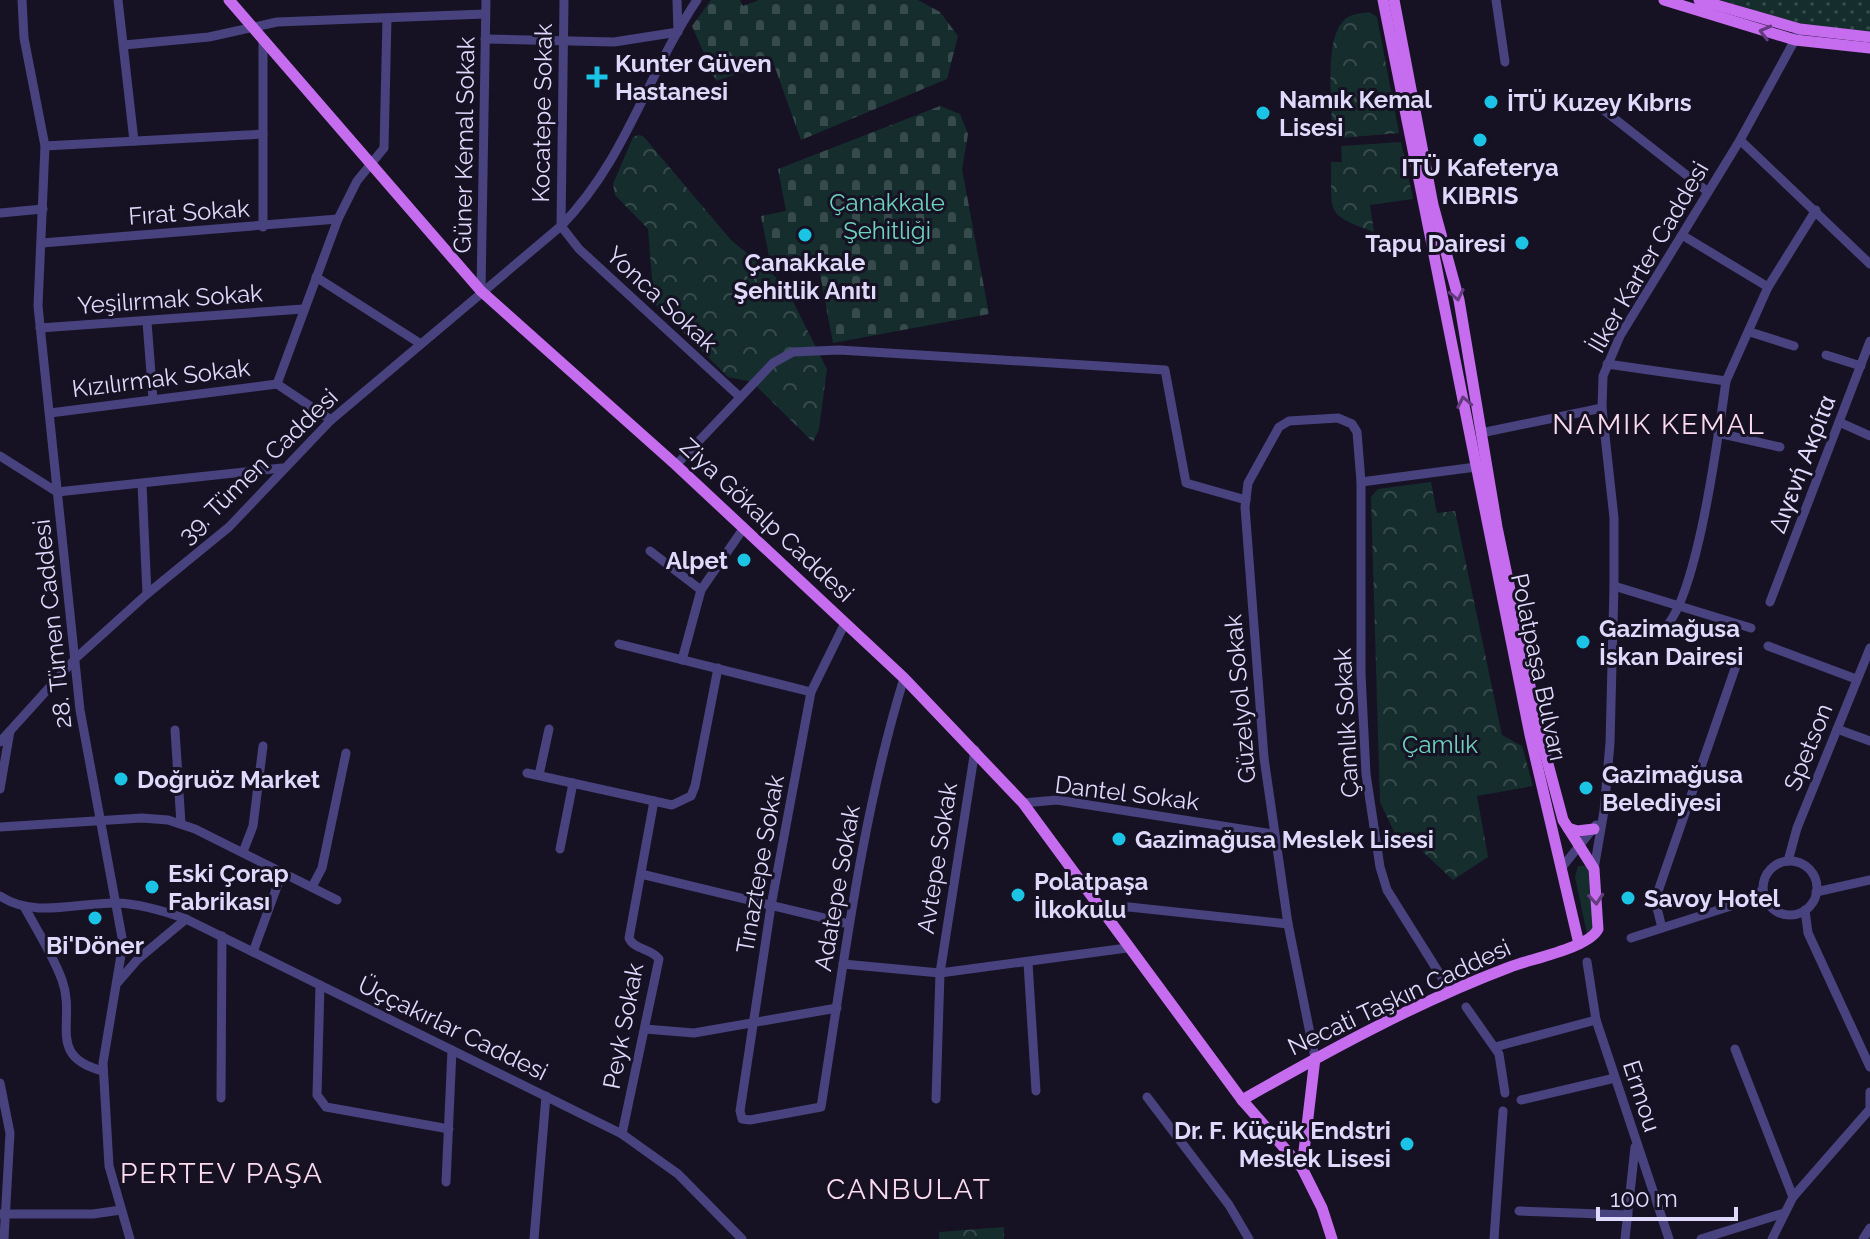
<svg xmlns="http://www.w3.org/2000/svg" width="1870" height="1239" font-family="Raleway,sans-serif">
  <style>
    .grass { fill: url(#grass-dots) }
    .forest { fill: url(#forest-crowns) }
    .cemetery { fill: url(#cemetery-stones) }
    .park { fill: #152d2d }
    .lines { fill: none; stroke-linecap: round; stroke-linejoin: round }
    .minor { stroke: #48427e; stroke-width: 9 }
    .major { stroke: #c66cee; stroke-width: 11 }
    .oneway { stroke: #653a7f }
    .poi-dot { fill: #1bc4e5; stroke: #161224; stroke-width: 3 }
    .labels { text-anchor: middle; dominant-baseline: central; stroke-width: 6; stroke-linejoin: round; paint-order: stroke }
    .poi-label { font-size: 24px; font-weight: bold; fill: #dfd9fb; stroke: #161224; text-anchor: start }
    .street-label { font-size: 24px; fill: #dfd9fb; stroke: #161224 }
    .park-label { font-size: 24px; fill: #6dd3c0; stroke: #161224 }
    .quarter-label { font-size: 28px; letter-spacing: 2px; fill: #fbdbed; stroke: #161224 }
  </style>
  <defs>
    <pattern id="grass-dots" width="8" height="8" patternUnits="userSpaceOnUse" patternTransform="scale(2)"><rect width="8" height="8" fill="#152d2d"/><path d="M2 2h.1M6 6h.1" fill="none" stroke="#374b4c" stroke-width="1.8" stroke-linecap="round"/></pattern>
    <pattern id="forest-crowns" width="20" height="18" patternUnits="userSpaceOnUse" patternTransform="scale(2)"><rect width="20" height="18" fill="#152d2d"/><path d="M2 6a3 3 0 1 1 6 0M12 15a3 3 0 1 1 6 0" fill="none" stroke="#374b4c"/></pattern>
    <pattern id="cemetery-stones" width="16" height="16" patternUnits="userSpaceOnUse" patternTransform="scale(2)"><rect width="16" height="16" fill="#152d2d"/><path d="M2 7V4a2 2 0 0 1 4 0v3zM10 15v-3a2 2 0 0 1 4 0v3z" fill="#374b4c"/></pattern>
  </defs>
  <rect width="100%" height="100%" fill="#161224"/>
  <path class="grass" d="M1721,0h149v32l-68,-8z"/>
  <g class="forest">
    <path d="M1369,12l8,5 22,116 -58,5 -1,-17h-8c0,-26 -9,-92 18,-105 5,-2 13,-3 19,-4z"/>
    <path d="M638,135l5,1 88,104 53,44 43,85 -8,60 -6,13 -61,-60 -24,-5 -74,-74 -6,-74 -33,-34 -2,-11 20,-47z"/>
    <path d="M1401,142l12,57 -43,6 4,27c-50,-18 -42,-19 -43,-70h11l-1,-16z"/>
    <path d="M1431,482l6,31 18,-2 47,224 20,11 11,40 -56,10 11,61 -35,23 -33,-31 -21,-7 -19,-40 -9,-305 7,-8z"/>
    <path d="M1004,1227v12h-65v-7z"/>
  </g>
  <g class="cemetery">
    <path d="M711,0h29l3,6 16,-6h159l22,12 18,24 -11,43 -146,61 -28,-78 -57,19 -24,-55z"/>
    <path d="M940,106l20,8 8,20 -6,35 27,145 -156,29 -16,-85 -46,8 -10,-50 25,-5 -8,-42z"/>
  </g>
  <path class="park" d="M1578,866h10l5,59 -1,6 -5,3 -12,-57z"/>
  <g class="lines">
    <g class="minor">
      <path d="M22,0l2,38 21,108 -7,160 42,404 43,233 -20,120 6,103 21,73"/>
      <path d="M118,0l16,141"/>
      <path d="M564,0l-3,226 18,23 161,148"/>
      <path d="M1496,0l9,62"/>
      <path d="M263,39v188"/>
      <path d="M485,39l129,3 64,-10 -1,-32"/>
      <path d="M124,45l85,-8 68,-15 208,-8"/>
      <path d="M1601,108l107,84"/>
      <path d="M1740,140l130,124"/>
      <path d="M45,146l218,-12"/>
      <path d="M0,213l43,-4"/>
      <path d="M1682,235l86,52"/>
      <path d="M42,243l296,-24"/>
      <path d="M316,277l105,67"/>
      <path d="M481,291l5,-291"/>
      <path d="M147,322l6,77"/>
      <path d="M40,328l263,-19"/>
      <path d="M1750,332l44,14"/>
      <path d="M1826,355l35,11"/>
      <path d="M1607,364l119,17 42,-94 48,-77"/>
      <path d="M277,384l61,-165 19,-38 27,-33 3,-130"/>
      <path d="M277,384l54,36"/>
      <path d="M50,413l227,-29"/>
      <path d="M1839,422l31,14"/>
      <path d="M1481,433l121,-25"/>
      <path d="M1718,433l62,14"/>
      <path d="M0,456l57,36"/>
      <path d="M676,465l97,-102 20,-11 46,-2 326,20 21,113 60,17"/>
      <path d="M1361,482l115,-15"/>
      <path d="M142,484l5,110"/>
      <path d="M57,492l225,-24"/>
      <path d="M650,551l51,39"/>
      <path d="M1614,586l137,42"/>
      <path d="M1770,602l100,-261"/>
      <path d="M845,623l-34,69 -40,214 -31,205 2,8 8,1 71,-13c23,-144 40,-289 83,-429"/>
      <path d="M1612,632c14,1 36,7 49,-1 36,-24 58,-202 65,-250"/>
      <path d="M619,644l192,48"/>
      <path d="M1768,646l88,33"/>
      <path d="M682,660l19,-70 42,-61"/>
      <path d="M1837,729l33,12"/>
      <path d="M175,730l6,94"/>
      <path d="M0,742l76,-84 71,-64 82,-67 102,-107 230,-194c66,-68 85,-150 136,-226"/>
      <path d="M527,773l145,32 19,-9 4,-10 23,-118"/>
      <path d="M539,775l10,-46"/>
      <path d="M0,789l10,-58"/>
      <path d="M1023,803l34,-3 217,34"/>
      <path d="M0,827l142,-9 26,2 27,9 142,71"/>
      <path d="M560,849l13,-66"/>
      <path d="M243,852l10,-26 10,-80"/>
      <path d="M1788,861l9,-33 73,-180"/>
      <circle cx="1790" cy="888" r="27"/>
      <path d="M1563,866l33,-41"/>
      <path d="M1594,869l10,-58 6,-68 4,-157v-68l-12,-110 1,-32 17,-40 120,-196 57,-104"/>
      <path d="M641,874l208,50"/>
      <path d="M312,887l10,-19 24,-115"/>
      <path d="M1816,892l54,-12"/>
      <path d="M0,896c35,23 78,6 118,7 24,1 46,8 68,16l436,215 56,40 64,65"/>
      <path d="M25,908c13,24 28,47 37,72 15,41 -17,76 41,91"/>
      <path d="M1805,910l3,23 62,134"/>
      <path d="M1104,911l25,-4 159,17"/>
      <path d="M1662,928l-7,-28 84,-243"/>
      <path d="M1631,938l103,-33 29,-15"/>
      <path d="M253,952l29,-79"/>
      <path d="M1587,962l9,58 73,219"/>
      <path d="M1028,963l8,128"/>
      <path d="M843,964l97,9 187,-25"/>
      <path d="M118,982l20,-23 48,-40"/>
      <path d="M320,985l-3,110 9,12 123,22"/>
      <path d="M1466,1007l33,47 6,39"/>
      <path d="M645,1029l49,4 143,-25"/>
      <path d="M1495,1047l101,-27"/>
      <path d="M1735,1049l58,148"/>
      <path d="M1315,1058l-27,-134 -24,-166 -19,-251 3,-24 31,-56 10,-6 49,-3 14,6 5,8 4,50v192l5,100 14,93 7,23 64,102"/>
      <path d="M0,1083l10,50 -6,106"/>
      <path d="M1870,1092v14"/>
      <path d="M1147,1097l82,108 20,34"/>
      <path d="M221,1098l1,-162"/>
      <path d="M936,1099l4,-126 35,-223"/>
      <path d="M1521,1100l94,-22"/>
      <path d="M622,1134l37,-175c-8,-11 -25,-9 -30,-21l25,-137"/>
      <path d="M446,1182l6,-132"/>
      <path d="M1519,1211l109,4"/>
      <path d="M0,1214h93l28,-4"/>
      <path d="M534,1239l12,-143"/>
      <path d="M1494,1239l9,-128"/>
      <path d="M1625,1239l10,-92"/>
      <path d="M1701,1239l83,-26"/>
      <path d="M1772,1239l21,-42 77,-88"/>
      <path d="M1863,1239l7,-11"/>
    </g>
    <g class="major">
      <path d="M229,0l252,291 195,174 228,213 119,125 219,297 60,68 20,40 10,31"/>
      <path d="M1383,0l147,735 49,209"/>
      <path d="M1664,0l131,40 75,8"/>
      <path d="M1699,0l101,29 70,8"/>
      <path d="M1568,828l9,3 17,-2"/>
      <path d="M1242,1100c86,-49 175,-98 268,-133 20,-8 79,-19 88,-38l-4,-60 -31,-49 -23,-86 -43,-207 -38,-227 -26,-95 -39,-205"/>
      <path d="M1302,1168l13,-110"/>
    </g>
  </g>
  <defs><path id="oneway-chevron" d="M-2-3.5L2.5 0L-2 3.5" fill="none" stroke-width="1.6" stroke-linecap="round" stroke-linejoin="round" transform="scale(2)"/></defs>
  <g class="oneway">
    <use href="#oneway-chevron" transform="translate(1765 32) rotate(-166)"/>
    <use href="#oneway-chevron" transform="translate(1457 295) rotate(78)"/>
    <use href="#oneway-chevron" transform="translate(1464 402) rotate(-101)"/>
    <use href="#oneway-chevron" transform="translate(1596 899) rotate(85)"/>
  </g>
  <g class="poi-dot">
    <path d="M593 65h8v8h8v8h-8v8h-8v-8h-8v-8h8z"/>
    <circle cx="1491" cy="102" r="8"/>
    <circle cx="1263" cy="113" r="8"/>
    <circle cx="1480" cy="140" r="8"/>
    <circle cx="805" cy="235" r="8"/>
    <circle cx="1522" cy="243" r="8"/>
    <circle cx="744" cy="560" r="8"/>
    <circle cx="1583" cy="642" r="8"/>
    <circle cx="121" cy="779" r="8"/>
    <circle cx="1586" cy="788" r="8"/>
    <circle cx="1119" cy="839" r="8"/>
    <circle cx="152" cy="887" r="8"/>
    <circle cx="1018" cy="895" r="8"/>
    <circle cx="1628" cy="898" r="8"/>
    <circle cx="95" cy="918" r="8"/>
    <circle cx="1407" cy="1144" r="8"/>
  </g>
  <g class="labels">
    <g class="poi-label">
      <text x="615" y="63">Kunter Güven<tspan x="615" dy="28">Hastanesi</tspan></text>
      <text x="1279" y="99">Namık Kemal<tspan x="1279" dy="28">Lisesi</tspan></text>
      <text x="1507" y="102">İTÜ Kuzey Kıbrıs</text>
      <text x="1480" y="167" text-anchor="middle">ITÜ Kafeterya<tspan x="1480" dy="28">KIBRIS</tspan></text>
      <text x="1506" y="243" text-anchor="end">Tapu Dairesi</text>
      <text x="805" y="262" text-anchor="middle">Çanakkale<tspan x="805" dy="28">Şehitlik Anıtı</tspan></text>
      <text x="728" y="560" text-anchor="end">Alpet</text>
      <text x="1599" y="628">Gazimağusa<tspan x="1599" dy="28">İskan Dairesi</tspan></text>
      <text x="1602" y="774">Gazimağusa<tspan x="1602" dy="28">Belediyesi</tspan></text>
      <text x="137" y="779">Doğruöz Market</text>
      <text x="1135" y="839">Gazimağusa Meslek Lisesi</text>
      <text x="168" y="873">Eski Çorap<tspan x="168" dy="28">Fabrikası</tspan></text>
      <text x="1034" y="881">Polatpaşa<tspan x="1034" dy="28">İlkokulu</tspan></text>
      <text x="1644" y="898">Savoy Hotel</text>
      <text x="95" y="945" text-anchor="middle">Bi'Döner</text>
      <text x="1391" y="1130" text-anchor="end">Dr. F. Küçük Endstri<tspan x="1391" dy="28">Meslek Lisesi</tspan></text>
    </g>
    <g class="street-label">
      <text transform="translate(542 113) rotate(-89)">Kocatepe Sokak</text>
      <text transform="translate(464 145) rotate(-89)">Güner Kemal Sokak</text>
      <text transform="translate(189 212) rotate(-4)">Fırat Sokak</text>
      <text transform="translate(1648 257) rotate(-60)">İlker Karter Caddesi</text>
      <text transform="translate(170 299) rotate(-4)">Yeşilırmak Sokak</text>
      <text transform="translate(662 299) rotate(43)">Yonca Sokak</text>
      <text transform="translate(161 378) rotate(-7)">Kızılırmak Sokak</text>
      <text transform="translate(1802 464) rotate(-69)">Διγενή Ακρίτα</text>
      <text transform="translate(258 466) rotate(-44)">39. Tümen Caddesi</text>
      <text transform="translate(767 520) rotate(43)">Ziya Gökalp Caddesi</text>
      <text transform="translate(52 624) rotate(-96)">28. Tümen Caddesi</text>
      <text transform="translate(1539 667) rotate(78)">Polatpaşa Bulvarı</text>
      <text transform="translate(1240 699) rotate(-95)">Güzelyol Sokak</text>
      <text transform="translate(1346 723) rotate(-93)">Çamlık Sokak</text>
      <text transform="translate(1808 747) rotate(-68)">Spetson</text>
      <text transform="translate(1127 793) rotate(7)">Dantel Sokak</text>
      <text transform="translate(937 858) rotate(-81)">Avtepe Sokak</text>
      <text transform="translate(760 864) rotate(-80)">Tınaztepe Sokak</text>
      <text transform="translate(837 888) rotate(-80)">Adatepe Sokak</text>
      <text transform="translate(1399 997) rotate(-25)">Necati Taşkın Caddesi</text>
      <text transform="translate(623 1026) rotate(-79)">Peyk Sokak</text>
      <text transform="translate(453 1028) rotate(26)">Üççakırlar Caddesi</text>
      <text transform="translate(1642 1096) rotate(72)">Ermou</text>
    </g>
    <g class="park-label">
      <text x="887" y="202">Çanakkale<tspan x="887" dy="28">Şehitliği</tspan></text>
      <text x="1440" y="744">Çamlık</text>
    </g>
    <g class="quarter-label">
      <text x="1659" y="424">NAMIK KEMAL</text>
      <text x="222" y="1173">PERTEV PAŞA</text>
      <text x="909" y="1189">CANBULAT</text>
    </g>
  </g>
  <path d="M1598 1207v12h138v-12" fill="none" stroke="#dfd9fb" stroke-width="4"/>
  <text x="1610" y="1207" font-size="24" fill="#dfd9fb" stroke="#161224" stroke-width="6" paint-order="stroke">100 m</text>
</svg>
